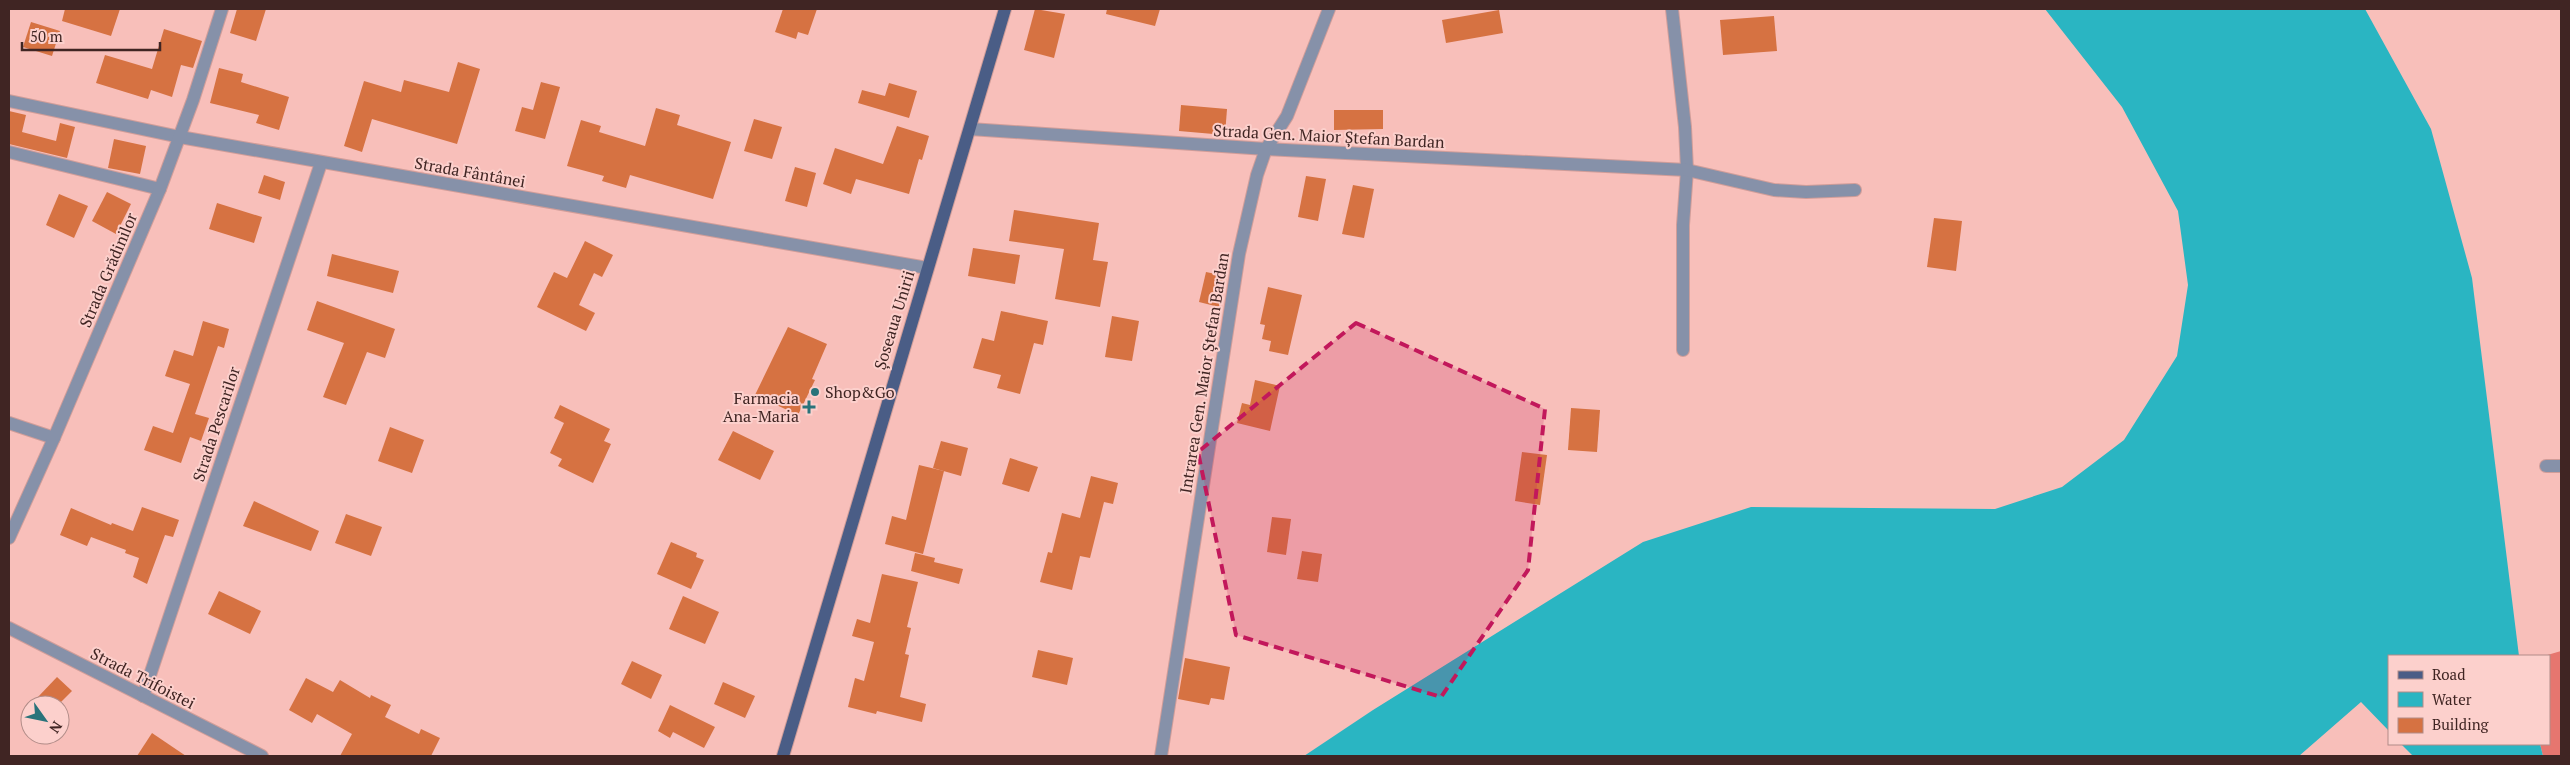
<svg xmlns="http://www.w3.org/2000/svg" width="2570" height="765" font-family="'PT Serif',serif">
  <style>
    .forest { fill: #e6766f }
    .water { fill: #2ab5c2 }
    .building { fill: #d67242 }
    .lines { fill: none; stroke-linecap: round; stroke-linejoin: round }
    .minor-casing { stroke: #d09d99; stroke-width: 14 }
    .major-casing { stroke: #d09d99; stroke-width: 14 }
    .minor { stroke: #8691a9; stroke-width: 12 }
    .major { stroke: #4a5d86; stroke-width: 12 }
    .marked { fill: #c2185b; fill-opacity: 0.2; stroke: #c2185b; stroke-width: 4; stroke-dasharray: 10 6; stroke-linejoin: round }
    .poi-dot { fill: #29737a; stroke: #fcd0cc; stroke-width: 2 }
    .labels { text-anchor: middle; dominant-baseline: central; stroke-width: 4; stroke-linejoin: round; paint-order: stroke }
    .street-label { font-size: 16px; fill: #402523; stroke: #fcd0cc }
    .poi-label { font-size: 16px; fill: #402523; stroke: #fcd0cc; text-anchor: start }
  </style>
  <rect width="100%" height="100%" fill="#f8bfba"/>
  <path class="forest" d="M2561,651v105h-18l-3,-12h9v-88h-5z"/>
  <g class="water">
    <path d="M2045,9h320l66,120 41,149 47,378h-130v75l-28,-29 -62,54h-995l69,-46 270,-168 108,-35 244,2 67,-22 62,-47 53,-84 11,-71 -10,-74 -56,-104z"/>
    <path d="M2401,744h139l3,12h-130z"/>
  </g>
  <g class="building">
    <path d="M65,9h55l-9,27 -49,-15z"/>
    <path d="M237,9h29l-10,32 -26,-8z"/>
    <path d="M783,9h34l-9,26 -10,-3 -2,7 -21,-7z"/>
    <path d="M1035,9l30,5 -11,44 -30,-8z"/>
    <path d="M1107,9h53l-5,17 -49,-12z"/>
    <path d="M1499,10l4,23 -57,10 -4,-23z"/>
    <path d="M1774,16l3,35 -54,4 -3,-35z"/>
    <path d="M31,22l29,9 -8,25 -29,-9z"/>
    <path d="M164,29l38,12 -9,27 -12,-3 -9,32 -21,-7 -3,9 -52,-16 9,-28 47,14z"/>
    <path d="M458,62l22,7 -23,75 -85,-25 -10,33 -18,-6 20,-65 37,11 3,-12 45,12z"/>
    <path d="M219,68l24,6 -2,8 48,15 -10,33 -23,-7 3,-8 -49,-12z"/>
    <path d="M541,82l19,5 -15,52 -30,-8 7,-24 11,3z"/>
    <path d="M889,83l28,8 -8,27 -51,-15 4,-13 23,6z"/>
    <path d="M1181,105l46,4 -2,26 -46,-4z"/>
    <path d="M656,108l24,7 -3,10 54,17 -18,57 -83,-24 -4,13 -24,-7 2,-5 -37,-10 14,-46 20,6 -2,6 46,14z"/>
    <path d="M1334,110h49v19l-49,1z"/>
    <path d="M9,111l17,4 -4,17 34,9 4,-18 15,4 -8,31 -58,-14z"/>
    <path d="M754,119l28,8 -10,32 -28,-8z"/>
    <path d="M897,126l32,10 -7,24 -3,-1 -10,35 -53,-15 -5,15 -28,-10 12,-36 48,16z"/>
    <path d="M114,139l32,7 -6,28 -32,-6z"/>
    <path d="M795,167l21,6 -9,34 -22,-6z"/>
    <path d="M264,175l21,7 -5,18 -22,-7z"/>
    <path d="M1306,176l20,3 -8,42 -20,-4z"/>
    <path d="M1353,185l21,4 -10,49 -22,-4z"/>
    <path d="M107,192l24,12 -15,30 -24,-13z"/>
    <path d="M59,194l29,12 -14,32 -28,-13z"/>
    <path d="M217,203l45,14 -8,26 -45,-14z"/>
    <path d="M1014,210l85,13 -6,37 15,2 -8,45 -45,-8 9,-50 -55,-8z"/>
    <path d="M1934,218l28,3 -6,50 -29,-4z"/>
    <path d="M585,241l28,14 -11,22 -8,-4 -15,32 16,8 -9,18 -49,-24 17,-35 13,6z"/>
    <path d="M973,248l47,7 -5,29 -47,-8z"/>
    <path d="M332,254l67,17 -6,22 -66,-17z"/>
    <path d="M1206,272l19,4 -6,31 -20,-5z"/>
    <path d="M1268,287l34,8 -14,60 -19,-4 2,-10 -9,-2 3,-14 -5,-1z"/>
    <path d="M317,301l78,28 -10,29 -18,-6 -21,53 -23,-8 21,-54 -37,-13z"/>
    <path d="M1001,311l47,10 -5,24 -9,-2 -14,51 -23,-6 4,-13 -28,-7 9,-30 12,3z"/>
    <path d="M1112,316l27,5 -7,40 -27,-4z"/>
    <path d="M203,321l26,8 -5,19 -6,-2 -23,68 14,4 -8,23 -11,-4 -9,26 -37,-13 9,-24 20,7 17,-49 -25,-8 9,-26 19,6z"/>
    <path d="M788,327l39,17 -15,35 3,1 -17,35 -43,-20z"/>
    <path d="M1255,380l25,6 -10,45 -33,-8 5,-20 8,2z"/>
    <path d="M560,405l50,24 -6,12 7,3 -18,39 -35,-17 4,-7 -12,-6 14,-30 -10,-5z"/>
    <path d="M1571,408l29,2 -3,42 -29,-2z"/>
    <path d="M390,427l34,13 -12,33 -34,-12z"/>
    <path d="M733,431l41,20 -14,29 -42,-20z"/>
    <path d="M941,441l27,7 -7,28 -28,-8z"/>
    <path d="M1522,452l25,3 -7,50 -25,-4z"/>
    <path d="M1010,458l28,9 -9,25 -27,-8z"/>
    <path d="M919,465l25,6 -21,83 -38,-10 7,-28 14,4z"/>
    <path d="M1091,476l27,7 -5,21 -9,-2 -14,56 -10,-2 -8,34 -32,-8 8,-30 4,1 10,-40 18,5z"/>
    <path d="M254,501l65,30 -8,20 -68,-25z"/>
    <path d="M142,507l37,13 -6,17 -8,-2 -18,49 -14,-7 6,-19 -14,-5 1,-3 -35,-13 -4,9 -27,-11 11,-27 40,17 1,-2 21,8z"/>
    <path d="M346,514l36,13 -11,29 -36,-13z"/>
    <path d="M1272,517l19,2 -5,36 -19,-3z"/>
    <path d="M671,542l26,11 -1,4 8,3 -13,29 -34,-15z"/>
    <path d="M1302,551l20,3 -4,28 -21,-3z"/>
    <path d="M915,553l20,5 -1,4 29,7 -4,15 -48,-13z"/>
    <path d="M882,574l36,8 -11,45 4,1 -6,26 4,1 -9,42 26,7 -4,18 -45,-11 -1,3 -28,-7 7,-29 9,3 10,-39 -22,-6 5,-17 13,4z"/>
    <path d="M219,591l42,20 -11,23 -42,-20z"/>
    <path d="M683,596l36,16 -14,32 -36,-15z"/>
    <path d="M1038,650l35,8 -6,27 -35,-8z"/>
    <path d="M1185,658l45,9 -6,33 -13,-2 -2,7 -31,-6z"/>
    <path d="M632,661l30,14 -11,24 -30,-15z"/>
    <path d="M57,677l15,14 -14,14h-14l-7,-7z"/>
    <path d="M306,678l27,14 7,-12 30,18 1,-3 20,10 -6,12 34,17 2,-5 19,9 -9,18h-91l12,-22 -35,-20 -5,9 -23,-13z"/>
    <path d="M723,682l32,14 -10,22 -31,-14z"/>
    <path d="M670,705l45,22 -11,21 -31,-16 -3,6 -12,-7z"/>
    <path d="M152,733l34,23h-49z"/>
  </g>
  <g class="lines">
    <defs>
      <g id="minor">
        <path d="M1672,9l13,118 2,43 -4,55v125"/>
        <path d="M9,101l171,36 747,131"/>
        <path d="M970,129l296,20 421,21 87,20 32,2 49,-2"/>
        <path d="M9,152l151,37"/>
        <path d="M9,423l45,15"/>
        <path d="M2546,466h15"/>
        <path d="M9,538l45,-100 106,-249 33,-89 29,-91"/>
        <path d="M9,628l253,128"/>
        <path d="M143,696l178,-533"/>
        <path d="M1161,756l78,-502 18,-79 9,-26 21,-33 42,-107"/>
      </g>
      <path id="major" d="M783,756l222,-747"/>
    </defs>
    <use href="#minor" class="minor-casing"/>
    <use href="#major" class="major-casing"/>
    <use href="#minor" class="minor"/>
    <use href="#major" class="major"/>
  </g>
  <path class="marked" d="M1356,323l189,86 -17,161 -87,127 -205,-62 -38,-183z"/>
  <g class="poi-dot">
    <circle cx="815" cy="392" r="5"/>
    <path d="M806.5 399.5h5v5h5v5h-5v5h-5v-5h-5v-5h5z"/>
  </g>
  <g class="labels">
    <g class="street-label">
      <text transform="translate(1329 136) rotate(3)">Strada Gen. Maior Ștefan Bardan</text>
      <text transform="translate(470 172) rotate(10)">Strada Fântânei</text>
      <text transform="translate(108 270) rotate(-67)">Strada Grădinilor</text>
      <text transform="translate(894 320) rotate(-73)">Șoseaua Unirii</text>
      <text transform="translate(1204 373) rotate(-81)">Intrarea Gen. Maior Ștefan Bardan</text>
      <text transform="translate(216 424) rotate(-72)">Strada Pescarilor</text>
      <text transform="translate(143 678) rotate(27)">Strada Trifoistei</text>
    </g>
    <g class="poi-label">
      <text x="825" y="392">Shop&amp;Go</text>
      <text x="799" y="398" text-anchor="end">Farmacia<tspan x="799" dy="18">Ana-Maria</tspan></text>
    </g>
  </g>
  <rect width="2570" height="765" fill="none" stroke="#402523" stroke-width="20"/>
  <rect x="2388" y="655" width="162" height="90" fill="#fcd0cc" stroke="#b18c88"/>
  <rect x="2398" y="671" width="25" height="8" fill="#4a5d86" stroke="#b18c88"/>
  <text x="2432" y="680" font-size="15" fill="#402523">Road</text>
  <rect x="2398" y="692" width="25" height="15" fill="#2ab5c2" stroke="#b18c88"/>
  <text x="2432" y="705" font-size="15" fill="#402523">Water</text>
  <rect x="2398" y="718" width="25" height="15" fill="#d67242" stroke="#b18c88"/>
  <text x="2432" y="730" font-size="15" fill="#402523">Building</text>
  <g transform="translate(45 720) rotate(123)"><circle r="24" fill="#fcd0cc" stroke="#b18c88"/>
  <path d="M0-4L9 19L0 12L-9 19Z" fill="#29737a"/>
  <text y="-8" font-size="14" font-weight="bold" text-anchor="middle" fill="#402523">N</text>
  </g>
  <path d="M22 42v8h138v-8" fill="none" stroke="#402523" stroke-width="2.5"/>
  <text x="30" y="42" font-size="15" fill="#402523" stroke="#fcd0cc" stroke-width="4" paint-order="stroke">50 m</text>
</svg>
